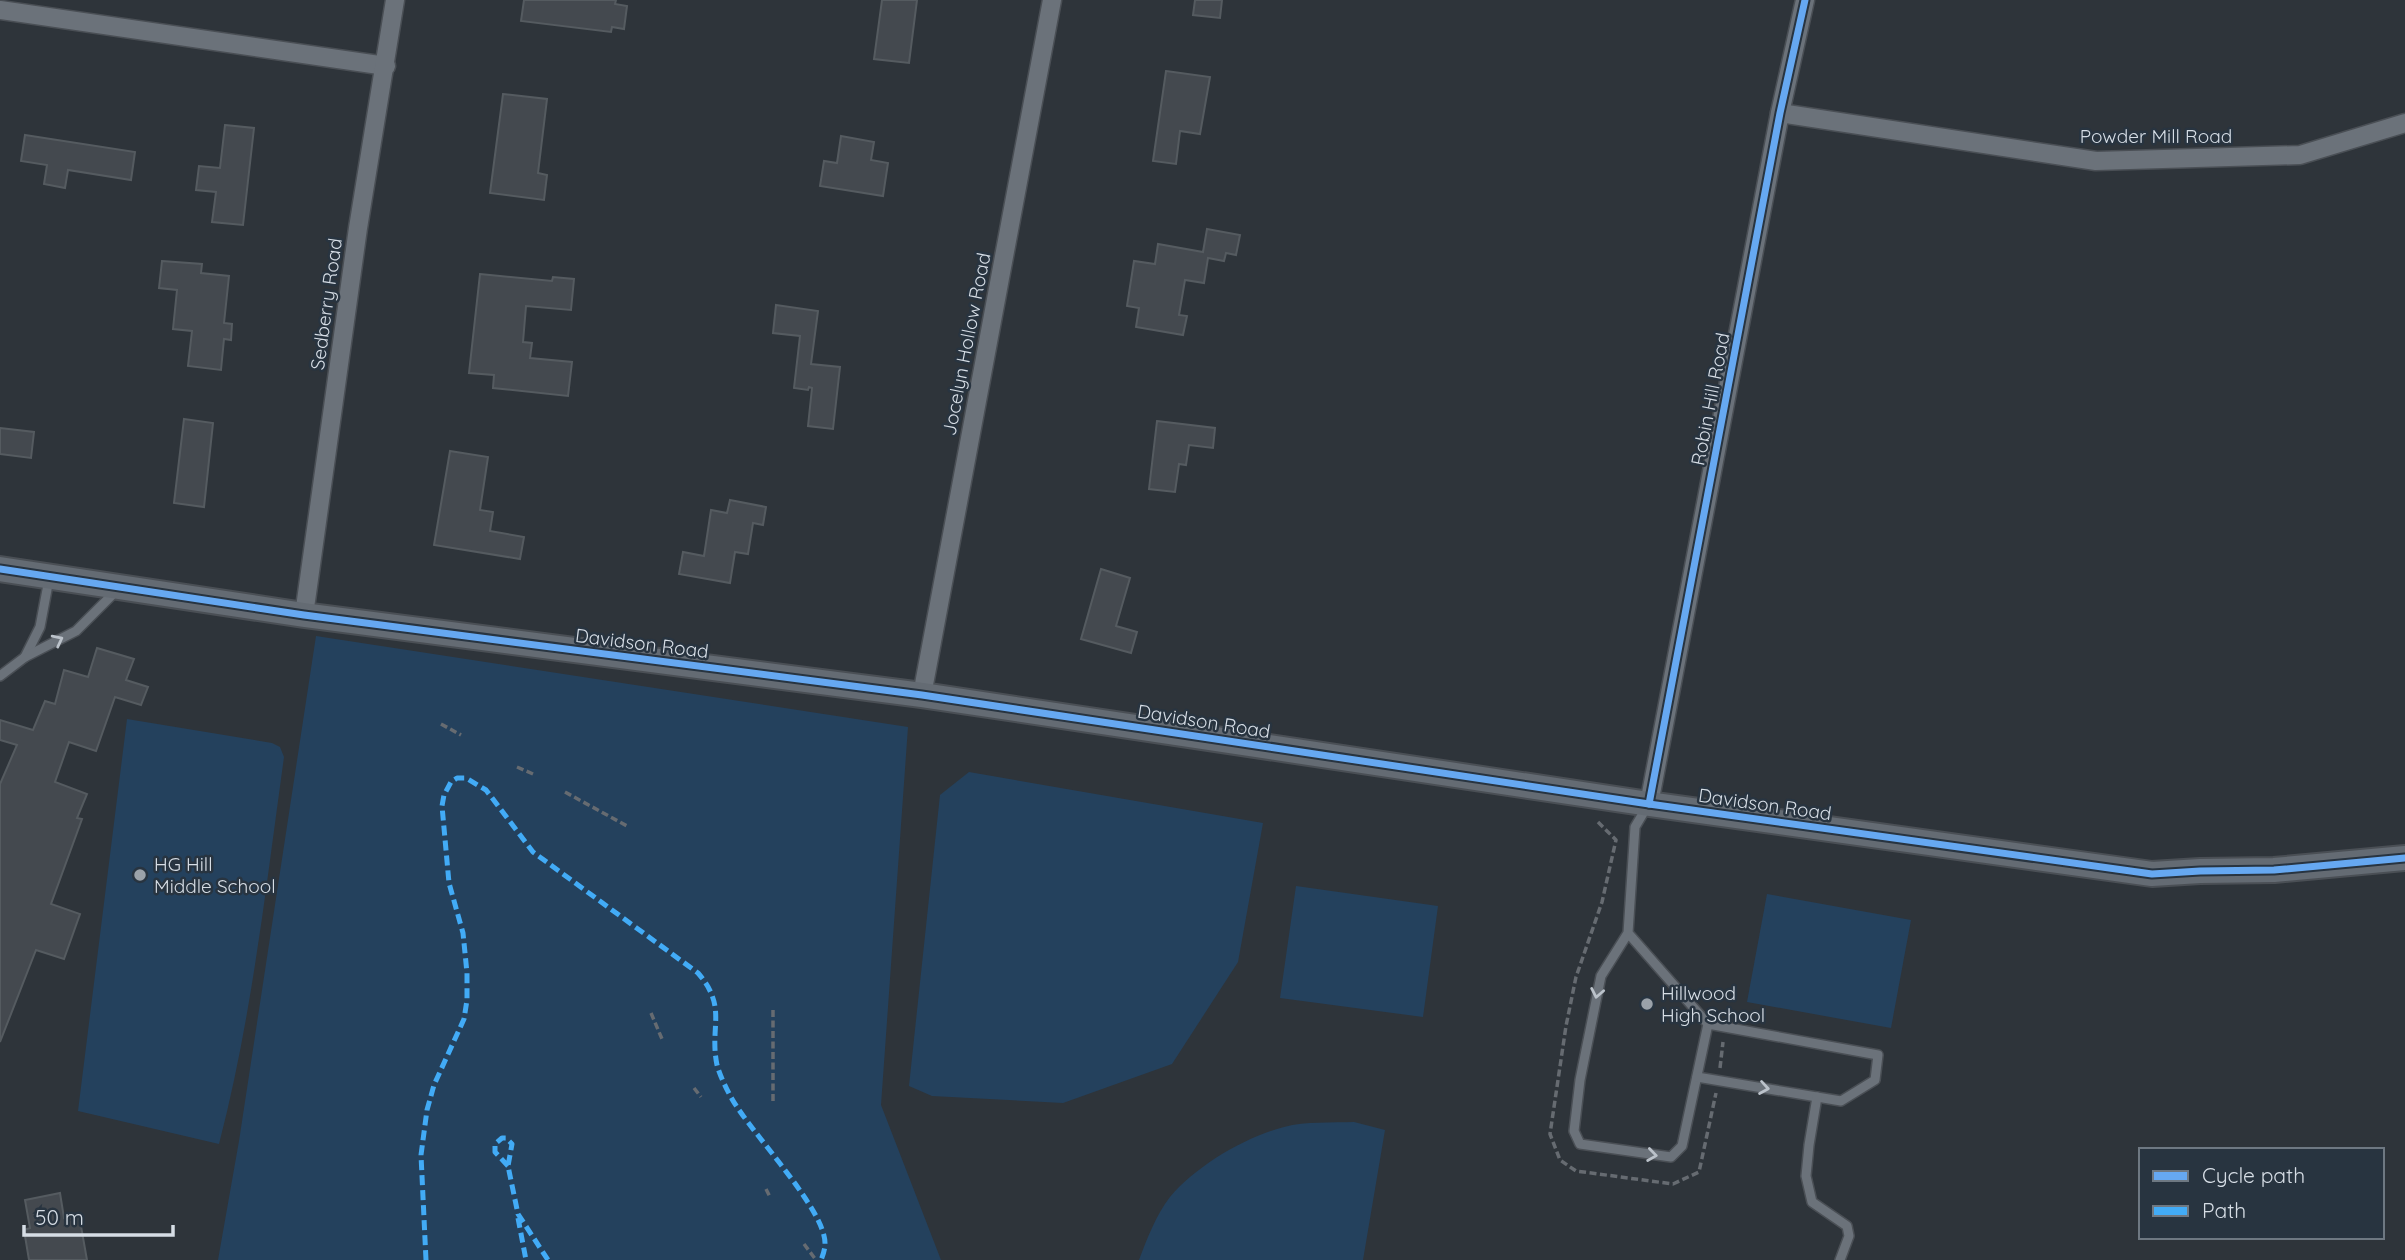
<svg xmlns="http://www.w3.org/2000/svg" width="2405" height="1260" font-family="Quicksand,sans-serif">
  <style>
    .green { fill: #24415d }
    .building { fill: #44494f; stroke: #555b60; stroke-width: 2 }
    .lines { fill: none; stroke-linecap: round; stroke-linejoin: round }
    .lane-casing { stroke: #4a4f55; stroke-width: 12 }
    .street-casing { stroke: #4a4f55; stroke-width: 21 }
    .secondary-casing { stroke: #4a4f55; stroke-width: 28 }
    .path { stroke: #666b71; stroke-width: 3.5; stroke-dasharray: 7 3.5; stroke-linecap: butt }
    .lane { stroke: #6b727a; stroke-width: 9 }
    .street { stroke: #6b727a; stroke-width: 18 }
    .secondary { stroke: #646b73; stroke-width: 24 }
    .quiet { stroke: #42abf6; stroke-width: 5; stroke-dasharray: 10 5; stroke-linecap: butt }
    .cycleway-casing { stroke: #283440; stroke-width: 11 }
    .cycleway { stroke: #66a8f1; stroke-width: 7 }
    .oneway { stroke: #bbc2ca }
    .poi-dot { fill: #9ba2a9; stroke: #283440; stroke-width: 2.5 }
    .labels { text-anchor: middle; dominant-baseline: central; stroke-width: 5; stroke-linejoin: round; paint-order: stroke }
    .street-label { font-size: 19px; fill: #d6dde5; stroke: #283440 }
    .poi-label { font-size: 19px; fill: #d6dde5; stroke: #283440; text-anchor: start }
  </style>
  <rect width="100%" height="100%" fill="#2e343a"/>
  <g class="green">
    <path d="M316,636l592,91 -27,378 60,155h-723l21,-119z"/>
    <path d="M127,719l145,24 8,4 4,10c-18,129 -32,260 -65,387l-141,-33z"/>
    <path d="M969,772l294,51 -25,139 -66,102 -109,39 -131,-7 -23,-10 31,-291z"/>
    <path d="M1296,886l142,20 -15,111 -143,-19z"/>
    <path d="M1767,894l144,26 -20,108 -144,-26z"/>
    <path d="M1354,1122l31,8 -22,130h-224c8,-21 17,-45 31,-63 26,-31 75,-60 114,-70 22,-6 48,-4 70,-5z"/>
  </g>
  <g class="building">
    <path d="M524,0h92l-1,4 12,2 -3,23 -12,-2 -1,5 -90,-11z"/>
    <path d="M882,0h35l-8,63 -35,-4z"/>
    <path d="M1195,0h27l-2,18 -27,-3z"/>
    <path d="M1166,71l44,6 -10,57 -20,-3 -4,33 -23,-3z"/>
    <path d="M503,94l44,5 -9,74 9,2 -3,25 -54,-7z"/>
    <path d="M225,125l29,3 -11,97 -31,-3 4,-30 -20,-2 3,-24 21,2z"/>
    <path d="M25,135l110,17 -4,28 -63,-10 -3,18 -21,-4 3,-19 -26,-4z"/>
    <path d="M841,136l33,6 -3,18 17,3 -5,33 -63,-10 4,-25 13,2z"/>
    <path d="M1207,229l33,6 -4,20 -10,-2 -2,8 -16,-3 -4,25 -19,-3 -6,35 8,1 -4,19 -47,-8 3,-19 -12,-2 7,-45 21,3 3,-20 45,8z"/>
    <path d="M162,261l40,3 -1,9 28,3 -5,47 8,1 -1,16 -7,-1 -3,31 -33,-4 4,-35 -19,-2 4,-39 -18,-2z"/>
    <path d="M480,274l72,7 1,-4 21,2 -3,31 -45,-4 -3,36 9,1 -2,15 42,4 -4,34 -75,-8 1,-13 -25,-2z"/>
    <path d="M776,305l42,6 -7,53 29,3 -7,62 -25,-3 4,-38 -3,-1 -1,3 -14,-2 6,-52 -27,-3z"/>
    <path d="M184,419l29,4 -9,84 -30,-4z"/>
    <path d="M1157,421l58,7 -2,20 -24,-3 -3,20 -7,-1 -4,28 -26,-3z"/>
    <path d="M0,428l34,4 -3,26 -31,-4z"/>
    <path d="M450,451l38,6 -8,53 13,2 -3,19 34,6 -4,22 -86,-14z"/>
    <path d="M730,500l36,7 -3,18 -10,-2 -5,31 -13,-2 -5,31 -51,-9 4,-22 21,4 7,-46 16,3z"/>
    <path d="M1101,569l29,9 -14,48 21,6 -6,21 -50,-14z"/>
    <path d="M97,648l37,11 -8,21 22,7 -7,18 -26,-8 -19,54 -27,-9 -14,40 32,12 -10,24 5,1 -31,85 29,10 -16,45 -28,-9 -36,92v-258l17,-39 -17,-5v-20l33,10 12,-29 10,3 9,-34 24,7z"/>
    <path d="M60,1193l4,25 15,-3 8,45h-58l-5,-30 6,-2 -5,-28z"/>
  </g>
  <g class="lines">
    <defs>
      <g id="lane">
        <path d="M25,657l15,-30 9,-48"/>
        <path d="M0,676l25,-19 51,-26 40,-40"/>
        <path d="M1628,933l80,91 -26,122 -11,11 -91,-13 -6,-13 6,-51 21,-104 27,-43 7,-106 13,-22"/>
        <path d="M1697,1077l144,24 34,-21 3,-25 -170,-31"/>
        <path d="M1817,1097l-8,48 -3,31 6,26 35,24 2,10 -9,24"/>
      </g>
      <g id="street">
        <path d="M0,10l386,56"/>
        <path d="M1780,113l316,48 204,-6 105,-32"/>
        <path d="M304,615l54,-387 37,-228"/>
        <path d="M922,695l130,-695"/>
        <path d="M1649,804l131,-691 25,-113"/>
      </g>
      <path id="secondary" d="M0,569l304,46 618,80 727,109 503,70 48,-3 74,-1 131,-12"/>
    </defs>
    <use href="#lane" class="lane-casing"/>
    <use href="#street" class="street-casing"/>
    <use href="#secondary" class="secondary-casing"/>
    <g class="path">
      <path d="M441,724l20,11"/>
      <path d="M517,767l16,7"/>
      <path d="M565,792l62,34"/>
      <path d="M1598,822l18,18 -14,62 -26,75 -10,49 -16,108 10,26 16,11 97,13 26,-12 17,-79"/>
      <path d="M773,1010v92"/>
      <path d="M651,1013l11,26"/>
      <path d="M1720,1068l3,-26"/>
      <path d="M694,1088l7,9"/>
      <path d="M766,1189l4,8"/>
      <path d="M804,1244l12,16"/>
    </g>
    <use href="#lane" class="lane"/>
    <use href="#street" class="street"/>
    <use href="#secondary" class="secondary"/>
    <g class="quiet">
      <path d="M508,1166l-13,-14v-8l7,-6h4l6,6 -4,22 10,48 30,46"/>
      <path d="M518,1218l8,42"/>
      <path d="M426,1260l-5,-105 6,-45 7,-25 30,-66 3,-19v-27l-4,-40 -14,-50 -7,-77 2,-11 7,-13 6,-4h9l20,12 47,62 165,121c30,35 11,53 19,92 3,11 10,25 15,34 20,35 94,111 93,145 0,5 -2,11 -4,16"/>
    </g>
    <defs>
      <g id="cycleway">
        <path d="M0,569l304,46 618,80 727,109 503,70 48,-3 74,-1 131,-12"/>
        <path d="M1649,804l131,-691 25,-113"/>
      </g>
    </defs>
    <use href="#cycleway" class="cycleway-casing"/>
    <use href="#cycleway" class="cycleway"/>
  </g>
  <defs><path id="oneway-chevron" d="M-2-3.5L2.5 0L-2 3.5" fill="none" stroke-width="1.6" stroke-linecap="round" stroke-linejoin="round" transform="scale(1.75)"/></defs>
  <g class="oneway">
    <use href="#oneway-chevron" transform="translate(58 640) rotate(-27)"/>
    <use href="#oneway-chevron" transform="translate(1597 993) rotate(101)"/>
    <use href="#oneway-chevron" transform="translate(1764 1088) rotate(9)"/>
    <use href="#oneway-chevron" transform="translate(1652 1155) rotate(8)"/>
  </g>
  <g class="poi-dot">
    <circle cx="140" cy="875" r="7"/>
    <circle cx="1647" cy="1004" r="7"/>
  </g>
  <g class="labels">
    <g class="street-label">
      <text x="2156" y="136">Powder Mill Road</text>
      <text transform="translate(326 304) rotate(-82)">Sedberry Road</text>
      <text transform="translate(966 344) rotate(-79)">Jocelyn Hollow Road</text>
      <text transform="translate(1710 399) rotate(-79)">Robin Hill Road</text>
      <text transform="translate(642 643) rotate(7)">Davidson Road</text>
      <text transform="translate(1204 721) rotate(9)">Davidson Road</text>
      <text transform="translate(1765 804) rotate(8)">Davidson Road</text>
    </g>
    <g class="poi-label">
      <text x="154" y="864">HG Hill<tspan x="154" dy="22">Middle School</tspan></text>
      <text x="1661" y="993">Hillwood<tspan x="1661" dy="22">High School</tspan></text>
    </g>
  </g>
  <rect x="2139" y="1148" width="245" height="91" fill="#283440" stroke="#6e7882" stroke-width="2"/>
  <rect x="2153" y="1171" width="35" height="10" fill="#66a8f1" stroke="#6e7882" stroke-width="2"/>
  <text x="2202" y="1183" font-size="21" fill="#d6dde5">Cycle path</text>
  <rect x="2153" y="1206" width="35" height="10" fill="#42abf6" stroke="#6e7882" stroke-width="2"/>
  <text x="2202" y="1218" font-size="21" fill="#d6dde5">Path</text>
  <path d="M24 1225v10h149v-10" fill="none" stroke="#d6dde5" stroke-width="3.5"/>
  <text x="35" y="1225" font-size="21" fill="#d6dde5" stroke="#283440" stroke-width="5" paint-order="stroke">50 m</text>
</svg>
